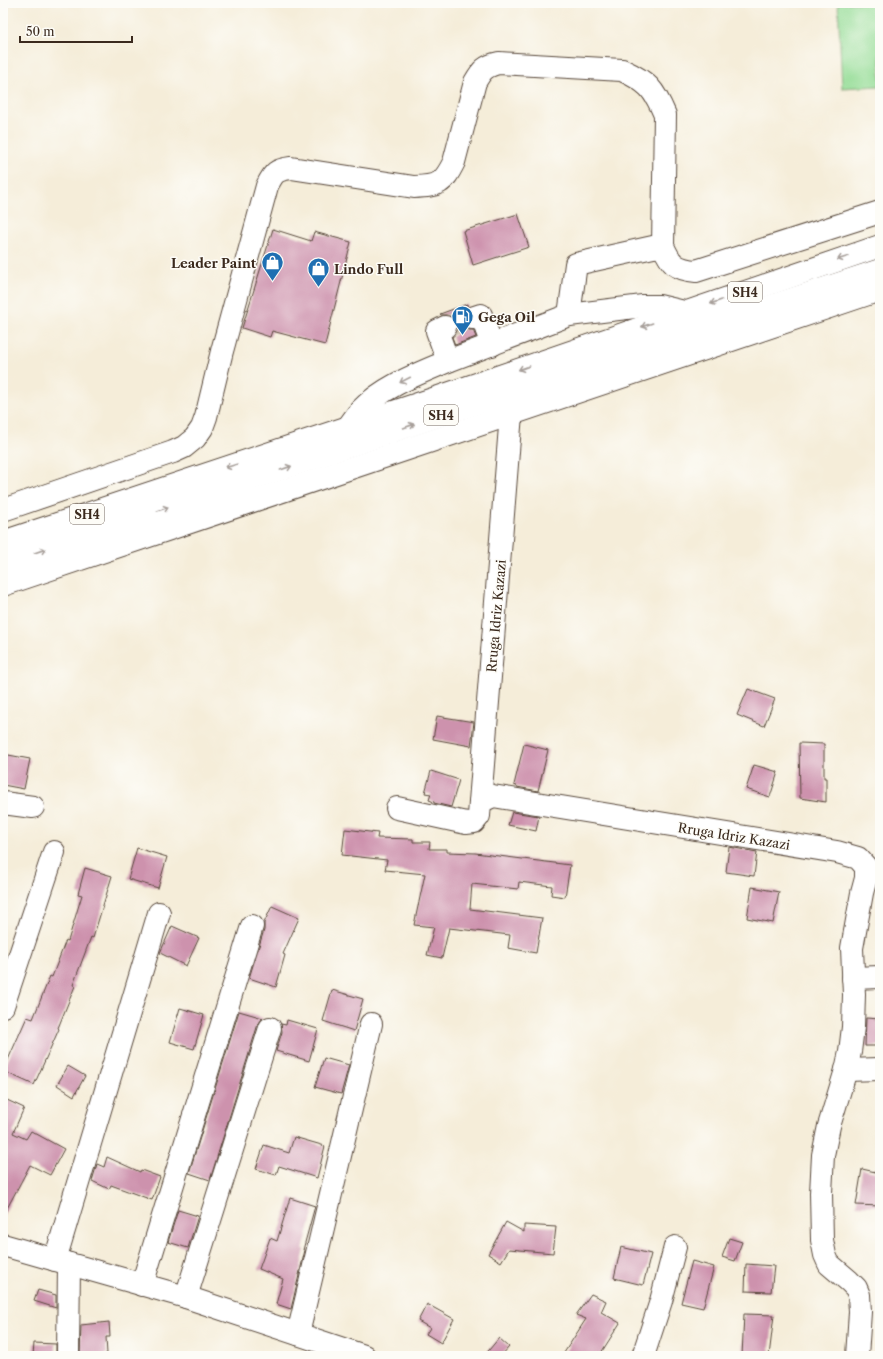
<svg xmlns="http://www.w3.org/2000/svg" width="883" height="1359" font-family="'Libre Caslon Text',serif">
  <style>
    .green { fill: #95dd97; stroke: #68845a }
    .building { fill: #cd92ad }
    .lines { fill: none; stroke-linecap: round; stroke-linejoin: round }
    .minor-tunnel { stroke: #d0c6b4; stroke-width: 22; stroke-dasharray: 22 11; stroke-linecap: butt }
    .minor-casing { stroke: #57473a; stroke-width: 24 }
    .highway-casing { stroke: #57473a; stroke-width: 24 }
    .minor { stroke: #fff; stroke-width: 22 }
    .highway { stroke: #fff; stroke-width: 22 }
    .oneway { stroke: #a79f9a }
    .labels { text-anchor: middle; dominant-baseline: central; stroke-width: 3; stroke-linejoin: round; paint-order: stroke }
    .shield { fill: #fdfcf7; stroke: #75695f; stroke-width: 1 }
    .shield-label { font-size: 12px; font-weight: bold; fill: #3b2a1e }
    .poi-label { font-size: 13px; font-weight: bold; fill: #3b2a1e; stroke: #fdfcf7; text-anchor: start }
    .street-label { font-size: 13px; fill: #3b2a1e; stroke: #fdfcf7 }
  </style>
  <rect width="100%" height="100%" fill="#fdfcf7"/>
  <filter id="ink" filterUnits="userSpaceOnUse"><feTurbulence type="fractalNoise" baseFrequency=".025" numOctaves="2"/><feDisplacementMap in="SourceGraphic" scale="8" xChannelSelector="R" yChannelSelector="G"/><feConvolveMatrix kernelMatrix="1 2 1 2 8 2 1 2 1" color-interpolation-filters="sRGB"/></filter>
  <filter id="wash" filterUnits="userSpaceOnUse"><feTurbulence type="fractalNoise" baseFrequency=".012" numOctaves="4" result="noise"/><feDisplacementMap in="SourceGraphic" scale="16" xChannelSelector="R" yChannelSelector="G"/><feGaussianBlur stdDeviation="0.9" result="paint"/><feColorMatrix in="noise" values="0 0 0 0 0 0 0 0 0 0 0 0 0 0 0 0 0 1.4 0 .05"/><feComposite in="paint" operator="in"/></filter>
  <g filter="url(#wash)">
    <rect width="100%" height="100%" fill="#f5edd9"/>
    <path class="green" d="M838,3h42v83l-38,2z"/>
    <g id="blocks">
      <g class="building">
        <path d="M518,214l11,33 -56,18 -10,-34z"/>
        <path d="M273,229l38,12 3,-9 37,10 -26,103 -53,-14 -2,6 -28,-9z"/>
        <path d="M467,304v3l-5,3 -2,5v7l4,6 5,2h4l3,7 -21,8 -3,-8 4,-3 1,-6 -1,-6 -4,-6 -6,-1h-5l-1,-1z"/>
        <path d="M748,689l27,10 -11,27 -27,-11z"/>
        <path d="M437,716l37,6 -3,24 -38,-7z"/>
        <path d="M799,743l25,1v34h2v24l-26,-4z"/>
        <path d="M524,744l24,6 -10,41 -21,-4v-1l-3,-1z"/>
        <path d="M3,754l27,5 -6,30 -21,-4z"/>
        <path d="M754,765l24,7 -8,25 -24,-8z"/>
        <path d="M431,771l28,9 -8,27 -17,-4v-1l-5,-2 2,-6 -6,-1z"/>
        <path d="M512,812l27,4 -3,15 -28,-6z"/>
        <path d="M345,829l33,4 -1,5 36,1v3h17l-1,7h18v3l28,1 95,12 -5,32 -14,-2 1,-9 -33,-4 -1,7 -46,-5 -2,25 72,9 -6,35 -28,-5 2,-13 -61,-7 -7,30 -15,-3 7,-28 -20,-2 11,-51 -40,-4 2,-10 -45,-5z"/>
        <path d="M729,847l28,5 -3,24 -28,-4z"/>
        <path d="M137,848l30,9 -9,31 -30,-9z"/>
        <path d="M85,868l27,8 -19,62 -2,-1 -18,48 2,1 -17,42 1,1 -25,56 -31,-14 24,-54 6,2 17,-43 2,1 14,-37 2,1 14,-46 -4,-1z"/>
        <path d="M752,887l27,5 -6,31 -26,-5z"/>
        <path d="M272,906l27,12 -16,36 2,1 -9,32 -27,-9 15,-48v-7z"/>
        <path d="M172,926l27,12 -13,28 -26,-13z"/>
        <path d="M332,990l31,9 -9,32 -31,-10z"/>
        <path d="M180,1008l24,7 -10,34 -24,-7z"/>
        <path d="M239,1011l24,7 -5,6 -48,156 -21,-7z"/>
        <path d="M866,1018l14,1v27h-15z"/>
        <path d="M287,1020l31,9 -9,32 -33,-10 6,-19 -1,-8 5,1z"/>
        <path d="M324,1058l25,7 -8,29 -26,-7z"/>
        <path d="M68,1066l17,10 -11,20 -17,-11z"/>
        <path d="M7,1100l17,8 -11,25 13,6 5,-8 33,18 -14,26 -20,-10 -27,51v-106z"/>
        <path d="M294,1137l31,9 -8,32 -38,-12 -3,9 -20,-6 8,-24 25,8z"/>
        <path d="M107,1157l33,15 1,-2 19,7 -8,23 -41,-15 -2,4 -17,-8 5,-17 7,3z"/>
        <path d="M862,1169l18,4v33l-24,-1z"/>
        <path d="M290,1198l25,8 -12,44h2l-14,59 -15,-5 7,-25 -24,-10 11,-31 7,3z"/>
        <path d="M178,1210l20,6 -10,32 -20,-6z"/>
        <path d="M506,1222l18,10v-7l32,2 -3,26 -44,-4 -8,13 -13,-8z"/>
        <path d="M729,1238l13,4 -7,19 -13,-4z"/>
        <path d="M621,1247l30,7 -8,31 -29,-7z"/>
        <path d="M692,1261l22,6 -11,41 -22,-5z"/>
        <path d="M746,1264l28,2 -3,26 -26,-1z"/>
        <path d="M38,1290l18,5v13l-22,-7z"/>
        <path d="M591,1294l15,7 -5,11 19,11 -21,33h-37l24,-37 -10,-4z"/>
        <path d="M427,1304l27,15 -13,24 -15,-9 4,-6 -12,-7z"/>
        <path d="M744,1314l30,1 -5,41h-27z"/>
        <path d="M109,1322l1,15h-4l1,17h-2v2h-25l1,-31z"/>
        <path d="M499,1338l10,9 -8,9h-17z"/>
        <path d="M34,1343l22,1v12h-23z"/>
      </g>
    </g>
  </g>
  <g filter="url(#ink)">
    <use href="#blocks" fill-opacity="0" stroke="#57473a" stroke-width="1"/>
    <g class="lines">
      <path class="minor-tunnel" d="M445,327l27,-9"/>
      <defs>
        <g id="minor">
          <path d="M569,315l74,-9h16l25,6"/>
          <path d="M472,318l9,-3 11,30"/>
          <path d="M445,327l-8,4 11,30 121,-46 7,-51 77,-17 10,-1"/>
          <path d="M511,414l-31,388 13,-6 344,56 21,6 8,9v11l-4,15 -10,55 2,47 -1,32 -3,25 -4,18 -17,56 -6,29 -2,38 1,47 3,15 4,9 20,17 7,7 3,7 1,17 -3,44"/>
          <path d="M348,427c4,-5 8,-12 13,-17 23,-24 57,-36 87,-49"/>
          <path d="M3,510l170,-58 11,-5 11,-9 7,-10 4,-11 16,-66 45,-165c7,-14 9,-16 24,-18l123,19c25,-1 29,-3 40,-25l21,-80c7,-12 10,-16 24,-19l123,7c26,12 32,19 43,45l-2,131c8,18 12,23 33,25l184,-59"/>
          <path d="M3,585l877,-295"/>
          <path d="M3,803l30,4"/>
          <path d="M397,808l69,15 8,-1 5,-6 1,-14"/>
          <path d="M853,978l27,-1"/>
          <path d="M3,1006l51,-154"/>
          <path d="M846,1070l34,-1"/>
          <path d="M3,1245l183,52 178,59"/>
          <path d="M55,1260l104,-347"/>
          <path d="M142,1285l110,-359"/>
          <path d="M186,1297l84,-269"/>
          <path d="M298,1334l73,-310"/>
          <path d="M68,1356l1,-92"/>
          <path d="M643,1356l18,-55 14,-54"/>
        </g>
        <g id="highway">
          <path d="M3,542l433,-144 444,-152"/>
          <path d="M3,563l438,-148 439,-145"/>
        </g>
      </defs>
      <use href="#minor" class="minor-casing"/>
      <use href="#highway" class="highway-casing"/>
      <use href="#minor" class="minor"/>
      <use href="#highway" class="highway"/>
    </g>
    <defs><path id="oneway-shaft" d="M-6 0H5M1.5-3L5.5 0L1.5 3" fill="none" stroke-width="1.6" stroke-linecap="round" stroke-linejoin="round"/></defs>
    <g class="oneway">
      <use href="#oneway-shaft" transform="translate(843 258) rotate(162)"/>
      <use href="#oneway-shaft" transform="translate(716 302) rotate(161)"/>
      <use href="#oneway-shaft" transform="translate(647 325) rotate(161)"/>
      <use href="#oneway-shaft" transform="translate(524 368) rotate(161)"/>
      <use href="#oneway-shaft" transform="translate(405 380) rotate(153)"/>
      <use href="#oneway-shaft" transform="translate(409 426) rotate(-19)"/>
      <use href="#oneway-shaft" transform="translate(231 466) rotate(162)"/>
      <use href="#oneway-shaft" transform="translate(286 468) rotate(-19)"/>
      <use href="#oneway-shaft" transform="translate(163 509) rotate(-19)"/>
      <use href="#oneway-shaft" transform="translate(40 551) rotate(-19)"/>
    </g>
  </g>
  <defs>
    <symbol id="shop-pin" viewBox="-11 -11 22 30"><path d="M0 17L-7.5 6A9.5 9.5 0 1 1 7.5 6Z" fill="#1f6fb2" stroke="#fdfcf7"/><path d="M-5-2.5h2.3a2.7 3.5 0 0 1 5.4 0H5L5.5 6h-11ZM-1.5-2.5h3a1.5 2.3 0 0 0-3 0Z" fill="#fff"/></symbol>
    <symbol id="fuel-pin" viewBox="-11 -11 22 30"><path d="M0 17L-7.5 6A9.5 9.5 0 1 1 7.5 6Z" fill="#1f6fb2" stroke="#fdfcf7"/><path d="M-5.5-6h7V0h2V4h1.3V-2.5L3-4.5l.8-.8L6-3V5H2.5V1h-1V6h-7ZM-4.2-4.7v3.2H.2V-4.7Z" fill="#fff"/></symbol>
  </defs>
  <g fill-rule="evenodd">
    <use href="#shop-pin" x="260" y="250" width="25" height="34"/>
    <use href="#shop-pin" x="306" y="256" width="25" height="34"/>
    <use href="#fuel-pin" x="450" y="304" width="25" height="34"/>
  </g>
  <g class="labels">
    <g class="shield">
      <rect x="728" y="282" width="34" height="20" rx="3"/>
      <rect x="424" y="405" width="34" height="20" rx="3"/>
      <rect x="70" y="504" width="34" height="20" rx="3"/>
    </g>
    <g class="shield-label">
      <text x="745" y="292">SH4</text>
      <text x="441" y="415">SH4</text>
      <text x="87" y="514">SH4</text>
    </g>
    <g class="poi-label">
      <text x="256" y="263" text-anchor="end">Leader Paint</text>
      <text x="334" y="269">Lindo Full</text>
      <text x="478" y="317">Gega Oil</text>
    </g>
    <g class="street-label">
      <text transform="translate(496 616) rotate(-85)">Rruga Idriz Kazazi</text>
      <text transform="translate(734 836) rotate(9)">Rruga Idriz Kazazi</text>
    </g>
  </g>
  <rect width="883" height="1359" fill="none" stroke="#fdfcf7" stroke-width="16"/>
  <path d="M20 36v6h112v-6" fill="none" stroke="#3b2a1e" stroke-width="2"/>
  <text x="26" y="36" font-size="12" fill="#3b2a1e" stroke="#fdfcf7" stroke-width="3" paint-order="stroke">50 m</text>
</svg>
